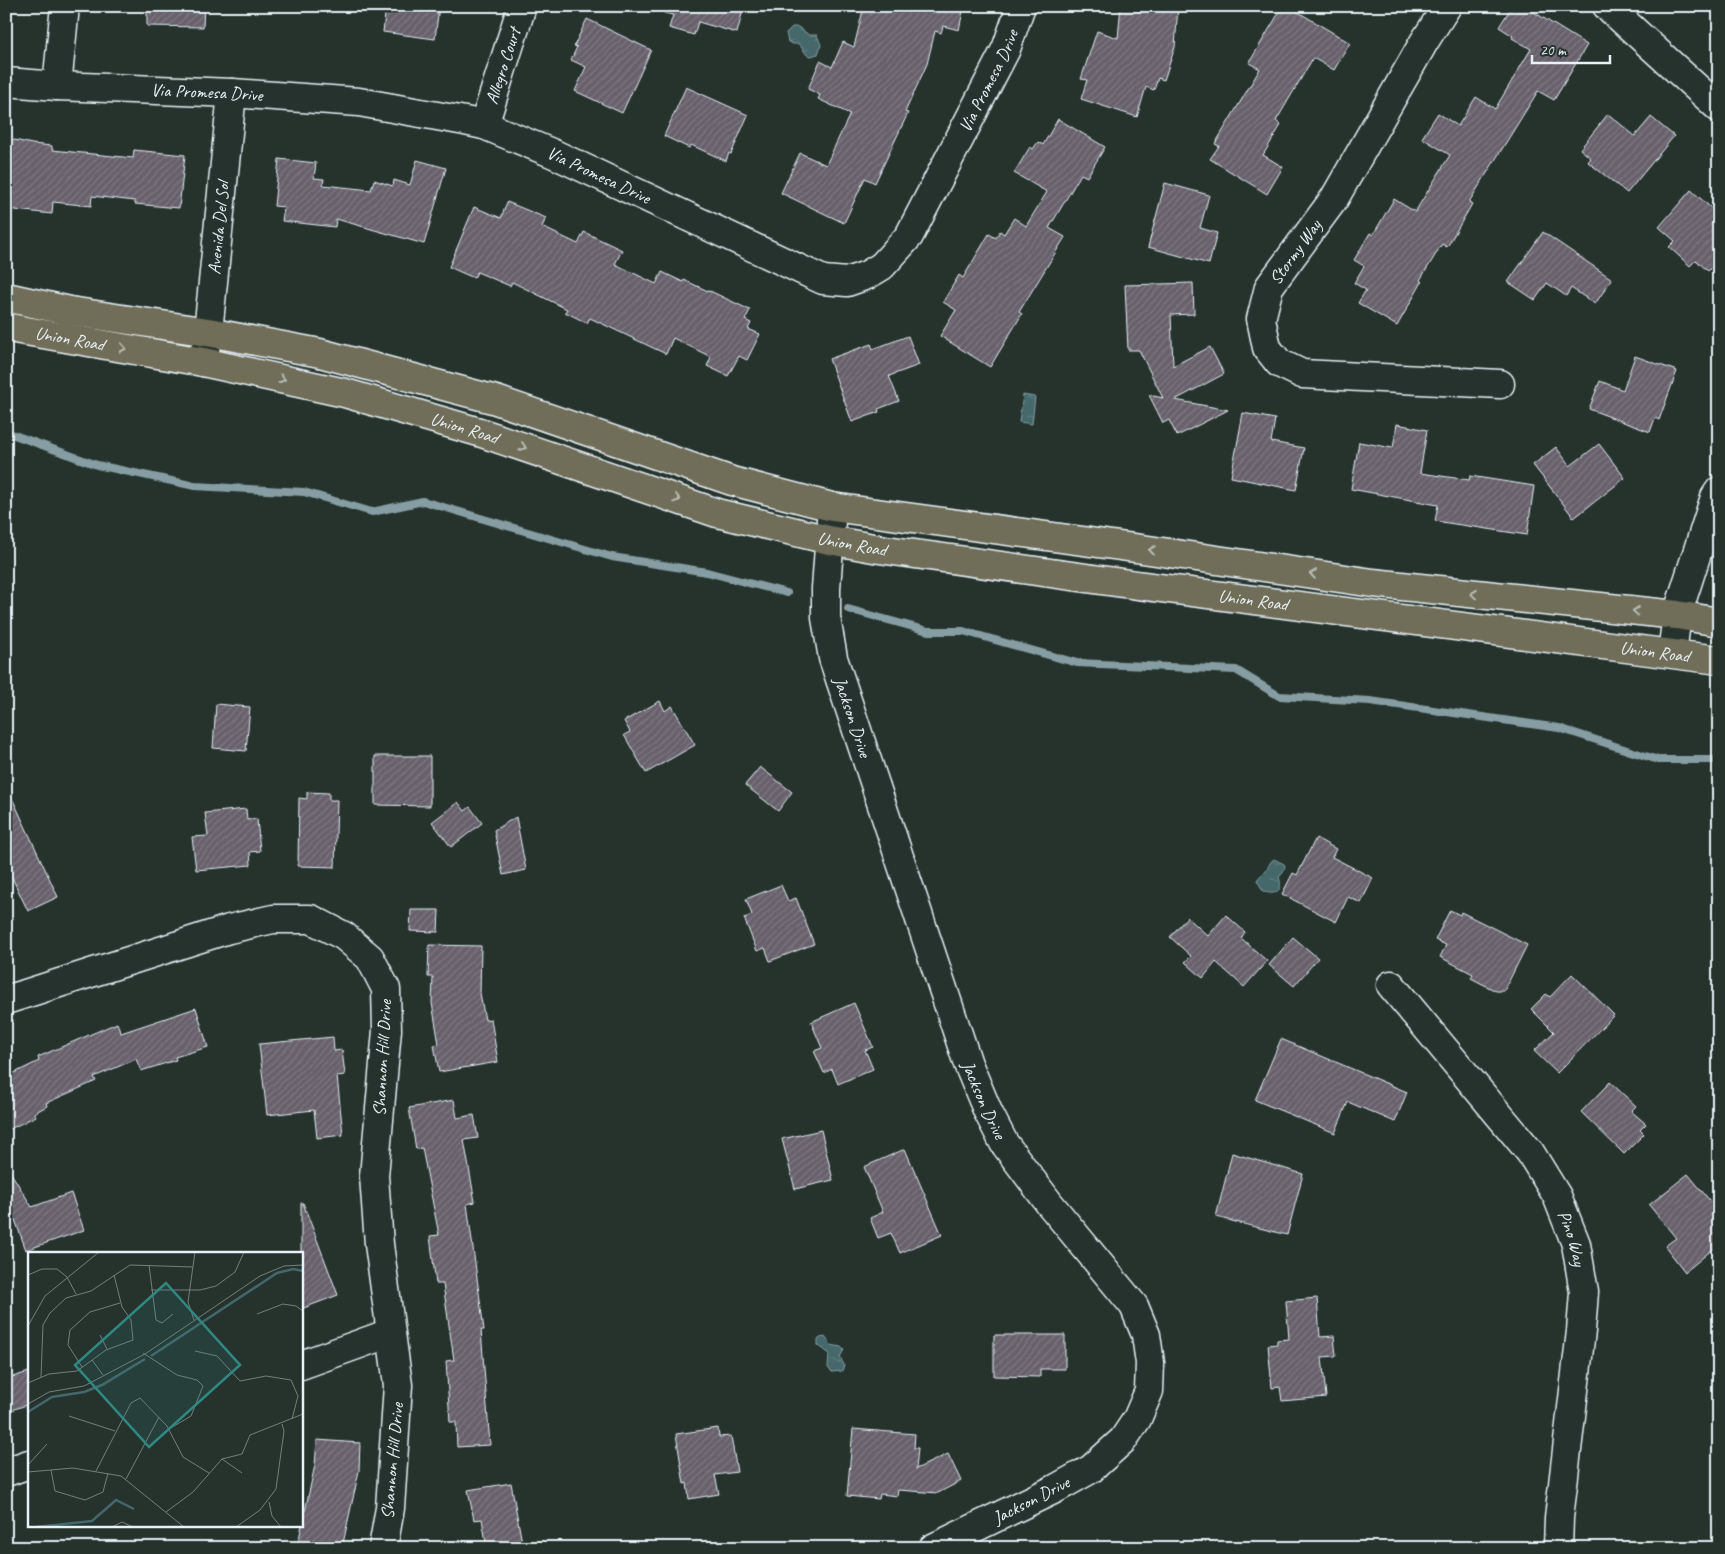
<svg xmlns="http://www.w3.org/2000/svg" width="1725" height="1554" font-family="Caveat,sans-serif">
  <style>
    .water { fill: url(#water-ripples); stroke: #869ea3 }
    .lines { fill: none; stroke-linecap: round; stroke-linejoin: round }
    .stream { stroke: #869ea3; stroke-width: 8 }
    .building { fill: url(#building-hatch); stroke: #e8f1f8 }
    .minor-casing { stroke: #e8f1f8; stroke-width: 31 }
    .major-casing { stroke: #e8f1f8; stroke-width: 31 }
    .minor { stroke: #26332d; stroke-width: 28 }
    .major { stroke: #706e59; stroke-width: 28 }
    .oneway { stroke: #b8bdb8 }
    .labels { text-anchor: middle; dominant-baseline: central; stroke-width: 4; stroke-linejoin: round; paint-order: stroke }
    .street-label { font-size: 18px; fill: #e8f1f8; stroke: #26332d }
    .inset-river { fill: none; stroke: #44676b; stroke-width: 2.5 }
    .inset-road { fill: none; stroke: #747f7e; stroke-width: 1 }
    .view { fill: #308883; fill-opacity: 0.15; stroke: #308883; stroke-width: 2.5 }
    .inset-edge { fill: none; stroke: #e8f1f8; stroke-width: 2.5 }
  </style>
  <defs>
    <pattern id="water-ripples" width="26" height="14" patternUnits="userSpaceOnUse" patternTransform="scale(1.25)"><rect width="26" height="14" fill="#44676b"/><path d="M2 4q2-2 4 0t4 0M15 11q2-2 4 0t4 0" fill="none" stroke="#5f7d81"/></pattern>
    <pattern id="building-hatch" width="6" height="6" patternUnits="userSpaceOnUse" patternTransform="scale(1.25)"><rect width="6" height="6" fill="#67616b"/><path d="M-1 1l2-2M0 6l6-6M5 7l2-2" fill="none" stroke="#7d7881"/></pattern>
  </defs>
  <rect width="100%" height="100%" fill="#26332d"/>
  <filter id="ink" filterUnits="userSpaceOnUse"><feTurbulence type="fractalNoise" baseFrequency=".02" numOctaves="2"/><feDisplacementMap in="SourceGraphic" scale="10" xChannelSelector="R" yChannelSelector="G"/><feConvolveMatrix kernelMatrix="1 2 1 2 8 2 1 2 1" color-interpolation-filters="sRGB"/></filter>
  <g filter="url(#ink)">
    <g class="water">
      <path d="M792,27h6l11,8h8l4,10 -3,9 -7,2 -4,-1 -8,-11h-6l-5,-2 -2,-9z"/>
      <path d="M1023,395l12,2 -3,27 -13,-2z"/>
      <path d="M1274,859l10,5 1,3 -3,7 -3,3c5,13 -4,20 -16,14l-6,-11c2,-4 5,-5 8,-8 4,-4 3,-9 9,-13z"/>
      <path d="M825,1337l6,8 10,2 3,3 -4,7 4,8 -2,6 -10,1 -4,-4 1,-15 -2,-1 -9,-7v-5l2,-2z"/>
    </g>
    <g class="lines">
      <g class="stream">
        <path d="M6,432l91,33 98,21 109,6 68,20 51,-11 189,56 95,15 80,21"/>
        <path d="M848,609l80,22h35l114,32 159,7 43,26 91,5 189,27 99,32h61"/>
      </g>
    </g>
    <g class="building">
      <path d="M147,6h57l-1,21 -56,-1z"/>
      <path d="M386,6h53l-4,33 -52,-7z"/>
      <path d="M665,6h79l-7,27 -39,-11 -4,13 -25,-7 4,-13 -9,-2z"/>
      <path d="M864,6h100l-5,24 -16,-4 -2,7 -6,-2 -8,33 -22,48 3,1 -9,19 -24,51 -10,-5 -21,45 -63,-30 19,-40 26,12 24,-51 -32,-15 2,-4 -12,-6 12,-28 12,6 11,-25 11,5z"/>
      <path d="M1121,6h57l-3,41 -11,33 -6,-2 -4,12 -8,-3 -9,30 -56,-18 6,-19 -6,-1 16,-48 21,7z"/>
      <path d="M1283,6h5l62,37 -16,27 -21,-12 -37,63 5,4 -18,30 20,12 -16,27 -57,-35 9,-13 -4,-2 45,-75 -11,-6z"/>
      <path d="M1512,6h12l63,39 -33,55 -16,-9 -69,111 3,2 -25,43 -5,-3 -22,36 2,2 -25,44 -39,-23 8,-13 -12,-7 10,-17 -10,-6 16,-27 3,2 21,-36 21,13 35,-57 -28,-17 16,-25 20,13 18,-29 19,12 36,-60 -19,-11 1,-2 -14,-9z"/>
      <path d="M587,19l64,31 -29,63 -47,-22 11,-24 -15,-7 6,-13 -3,-1z"/>
      <path d="M686,87l62,28 -17,39 -2,-1 -3,8 -35,-16 -2,3 -25,-12z"/>
      <path d="M1608,114l27,22 16,-19 23,19 -47,57 -39,-31 3,-4 -11,-9z"/>
      <path d="M1058,119l47,28 -18,30 -6,-3 -32,54 16,9 -46,75 3,2 -32,53 -50,-31 16,-26 -13,-8 16,-27 4,3 26,-44 7,4 4,-7 4,3 10,-16 12,8 21,-34 -33,-19 16,-26 3,2 5,-7 5,3z"/>
      <path d="M6,138l26,6 20,2v4l81,8 1,-8 51,5 -6,53 -44,-4v-3l-43,-5 -1,10 -38,-4 -1,12 -46,-5z"/>
      <path d="M279,159l37,4 -2,15 10,1 -1,6 48,5 3,-10 19,6 1,-6 16,5 7,-25 29,8 -22,76 -88,-25 -1,8 -53,-6 2,-14 -10,-1z"/>
      <path d="M1165,183l44,12 -9,33 17,5 -8,31 -61,-17z"/>
      <path d="M1691,190l28,25v44l-11,12 -12,-11 -6,6 -21,-19 6,-6 -16,-14z"/>
      <path d="M507,202l39,16 -4,9 36,17 6,-12 38,18 -7,14 41,20 6,-12 21,10 1,-2 26,12v-1l40,19 -5,10 6,3 -3,6 12,5 -13,26 -8,-4 -11,20 -21,-10 4,-9 -38,-19 -7,16 -76,-36 -3,5 -22,-11 2,-3 -55,-27 -2,4 -33,-14 -3,6 -25,-11 25,-60 27,11z"/>
      <path d="M1543,232l69,47 -17,25 -24,-16 -5,8 -19,-13 -12,17 -27,-18z"/>
      <path d="M1193,283l1,31 -23,1 2,51 37,-19 14,27 -49,26 53,10 -51,26 -8,-16 -6,3 -14,-28 14,3 -24,-48h-11l-3,-65z"/>
      <path d="M908,336l11,29 -30,11 10,25 -21,8 1,3 -27,10 -23,-63 42,-15 2,5z"/>
      <path d="M1635,356l42,15 -18,49 -4,-2 -5,14 -61,-23 11,-28 23,9z"/>
      <path d="M1243,413l32,6 -4,23 33,6 -8,42 -65,-13z"/>
      <path d="M1397,424l30,6 -7,43 49,7 1,-4 64,10 -7,49 -92,-14 3,-16 -87,-16 8,-47 34,6z"/>
      <path d="M1599,444l26,34 -51,40 -41,-53 23,-18 14,19z"/>
      <path d="M660,701l5,10 7,-5 23,39 -49,28 -22,-38 6,-3 -6,-11z"/>
      <path d="M216,704l34,3 -4,44 -33,-3z"/>
      <path d="M375,756h55v50l-55,-1z"/>
      <path d="M760,767l32,25 -14,19 -33,-26z"/>
      <path d="M6,785l52,112 -30,14 -22,-46z"/>
      <path d="M307,792l22,1v7h8l-2,67 -37,-1 1,-68 8,1z"/>
      <path d="M458,802l7,9 5,-4 12,16 -31,24 -19,-25z"/>
      <path d="M246,809l1,11 10,-1 3,32 -10,1 1,13 -55,5 -4,-33 16,-1 -3,-23z"/>
      <path d="M516,817l10,53 -23,5 -9,-45z"/>
      <path d="M1316,838l20,11 -4,8 41,21 -12,25 -13,-6 -12,25 -54,-28 11,-21 4,2z"/>
      <path d="M781,885l7,16 8,-3 18,46 -44,17 -5,-13 -8,3 -13,-33 8,-3 -6,-16z"/>
      <path d="M411,910h28l-1,22 -28,-1z"/>
      <path d="M1450,910l10,5 1,-3 66,33 -23,46h-8l-25,-13 2,-4 -33,-17 6,-12 -11,-5z"/>
      <path d="M1226,915l19,17 -4,6 26,23 -23,26 -28,-25 -13,16 -18,-16 6,-6 -21,-19 17,-20 21,19z"/>
      <path d="M1293,937l25,21 -24,28 -25,-21z"/>
      <path d="M429,945l52,1 -1,47 5,27 6,-1 7,43 -59,10 -5,-27 5,-1 -7,-41 1,-26h-5z"/>
      <path d="M1572,974l42,41 -57,58 -23,-22 20,-19 -23,-23 15,-15 4,3z"/>
      <path d="M854,1003l19,44 -8,3 8,19 -35,15 -6,-15 -8,4 -10,-22 8,-3 -11,-26z"/>
      <path d="M196,1008l12,39 -33,10 1,3 -35,11 -5,-12 -42,18 2,4 -50,22 1,3 -13,7 2,3 -30,15v-54l33,-16 -1,-4 79,-34 4,10z"/>
      <path d="M333,1037l1,14 8,-1 3,25 -8,1 6,59 -26,3 -3,-28 -47,5 -8,-71z"/>
      <path d="M1281,1039l126,53 -12,30 -47,-20 -13,31 -80,-33z"/>
      <path d="M1610,1082l26,24 -5,5 15,13 -6,6 4,4 -20,20 -43,-42z"/>
      <path d="M454,1100l3,18 17,-3 4,23 -14,2 11,62 -8,2 17,126h-3l9,115 -33,2 -1,-25h-6l-4,-61 8,-1 -11,-76h-7l-6,-48 9,-1 -17,-87 -6,1 -7,-41z"/>
      <path d="M821,1130l12,50 -38,9 -13,-50z"/>
      <path d="M905,1149l37,86 -42,18 -9,-20 -13,5 -8,-20 13,-6 -19,-45z"/>
      <path d="M1232,1153l71,21 -16,61 -71,-18z"/>
      <path d="M6,1165l26,42 39,-14 13,37 -58,20 -20,-55z"/>
      <path d="M1688,1174l31,38v32l-34,28 -20,-26 11,-8 -27,-33z"/>
      <path d="M301,1203h2l35,92 -37,14z"/>
      <path d="M1317,1298l3,39 14,-1 2,20 -14,1 4,40 -44,4 -2,-14 -8,1 -4,-43 9,-1v-4l12,-1 -3,-38z"/>
      <path d="M994,1335h71v34h-25v8l-46,-1z"/>
      <path d="M29,1372v32l-23,8v-33z"/>
      <path d="M718,1428l1,9 12,-1 6,36 -22,3 4,19 -30,5 -2,-16 -3,1 -8,-50z"/>
      <path d="M853,1429l62,5 -1,14h4l-2,21 32,-15 13,27 -23,12 -40,-3 -1,6 -17,-2 -1,5 -32,-3z"/>
      <path d="M317,1440l43,3 -1,28 -17,77h-45l18,-83z"/>
      <path d="M511,1483l12,65h-36l-5,-29 -8,1 -6,-30z"/>
    </g>
    <g class="lines">
      <defs>
        <g id="minor">
          <path d="M1447,6l-23,36 -90,157 -65,88 -8,32 6,29 12,15 23,11 198,10"/>
          <path d="M1607,6l112,102"/>
          <path id="s1" d="M6,82l51,4 175,7 127,9 106,19 19,4 70,29 269,126 24,2 20,-7 15,-9 27,-30 97,-187 15,-43"/>
          <path d="M57,86l8,-80"/>
          <path id="s2" d="M484,125l38,-119"/>
          <path id="s3" d="M203,362l5,-30 24,-239"/>
          <path id="s4" d="M832,507l-6,81v30l7,40 135,406 20,48 16,31 45,60 85,103 12,29 4,28 -1,28 -12,28 -14,21 -32,29 -36,20 -122,59"/>
          <path d="M1672,653l5,-38 38,-118 4,-6"/>
          <path id="s5" d="M1391,985l139,167 27,44 19,48 8,48 -3,39 -22,187 -1,30"/>
          <path d="M6,1000l223,-71 44,-10h38l33,17 26,22 16,31 1,41 -13,146 5,68 19,141 -8,123 -7,40"/>
          <path d="M301,1365l89,-32"/>
          <path d="M6,1472l23,-8"/>
        </g>
        <g id="major">
          <path d="M6,297l64,14 138,21 112,21 176,47 236,81 100,26 310,42 231,34 304,32 42,7"/>
          <path id="s6" d="M6,327l14,3 183,32 142,31 134,39 238,81 112,27 50,9 258,36 582,75"/>
        </g>
      </defs>
      <use href="#minor" class="minor-casing"/>
      <use href="#major" class="major-casing"/>
      <use href="#minor" class="minor"/>
      <use href="#major" class="major"/>
    </g>
    <defs><path id="oneway-chevron" d="M-2-3.5L2.5 0L-2 3.5" fill="none" stroke-width="1.6" stroke-linecap="round" stroke-linejoin="round" transform="scale(1.25)"/></defs>
    <g class="oneway">
      <use href="#oneway-chevron" transform="translate(123 348) rotate(10)"/>
      <use href="#oneway-chevron" transform="translate(282 379) rotate(12)"/>
      <use href="#oneway-chevron" transform="translate(523 447) rotate(19)"/>
      <use href="#oneway-chevron" transform="translate(677 499) rotate(19)"/>
      <use href="#oneway-chevron" transform="translate(1152 550) rotate(-172)"/>
      <use href="#oneway-chevron" transform="translate(1313 574) rotate(-172)"/>
      <use href="#oneway-chevron" transform="translate(1474 594) rotate(-174)"/>
      <use href="#oneway-chevron" transform="translate(1636 611) rotate(-174)"/>
    </g>
  </g>
  <g class="labels">
    <g class="street-label">
      <text stroke="none"><textPath href="#s2" startOffset="62">Allegro Court</textPath></text>
      <text stroke="none"><textPath href="#s1" startOffset="1131">Via Promesa Drive</textPath></text>
      <text stroke="none"><textPath href="#s1" startOffset="201">Via Promesa Drive</textPath></text>
      <text stroke="none"><textPath href="#s1" startOffset="606">Via Promesa Drive</textPath></text>
      <text stroke="none"><textPath href="#s3" startOffset="135">Avenida Del Sol</textPath></text>
      <text transform="translate(1295 252) rotate(-54)">Stormy Way</text>
      <text stroke="none"><textPath href="#s6" startOffset="65">Union Road</textPath></text>
      <text stroke="none"><textPath href="#s6" startOffset="470">Union Road</textPath></text>
      <text stroke="none"><textPath href="#s6" startOffset="875">Union Road</textPath></text>
      <text stroke="none"><textPath href="#s6" startOffset="1280">Union Road</textPath></text>
      <text stroke="none"><textPath href="#s6" startOffset="1685">Union Road</textPath></text>
      <text stroke="none"><textPath href="#s4" startOffset="214">Jackson Drive</textPath></text>
      <text transform="translate(382 1058) rotate(-87)">Shannon Hill Drive</text>
      <text stroke="none"><textPath href="#s4" startOffset="619">Jackson Drive</textPath></text>
      <text stroke="none"><textPath href="#s5" startOffset="314">Pino Way</textPath></text>
      <text transform="translate(392 1461) rotate(-85)">Shannon Hill Drive</text>
      <text transform="translate(1031 1500) rotate(-27)">Jackson Drive</text>
    </g>
  </g>
  <g transform="translate(28 1252)">
    <rect width="275" height="275" fill="#26332d"/>
    <path class="inset-river" d="M123,104l126,-83 16,-4 10,2M0,160l24,-15 32,-5 18,-7 43,-26M8,275l56,-6 24,-21 18,9"/>
    <path class="inset-road" d="M121,13l7,55 6,3 11,-9M0,23l14,-6h15l10,8 9,17M123,38h49l16,-4 19,-14 9,-20M229,62l26,-10 13,2 7,5M166,68l-6,-18 7,-50M0,74l17,-30 54,-44M72,83l7,14M167,99l22,5 23,25 26,-5 25,4 7,16 -6,23M115,101l34,22 20,5 6,6 -12,30 -22,13M64,108l11,15M54,115l-14,-22 2,-15 20,-18 30,-9M13,125l2,-52 7,-12 16,-15 25,-7 39,-26 63,2M0,131l21,-9 28,-3 29,-21 27,-10 -2,-20 -9,-13 -8,-32M0,152l21,-12 35,-6 61,-32 115,-78 24,-10 19,-1M41,164l46,15M194,207l20,14M0,213l19,-21M23,218l4,21 30,9 18,-8 5,-19M68,219l35,-68 9,-5 27,28 16,31 26,16M0,220l45,-4 48,8 63,51M98,227l33,-62M241,250l3,14 9,11M138,260l27,-20 29,-33 20,-5 8,-19 53,-21M84,275l10,-5 11,5M208,275l24,-17 16,-21 8,-58 -2,-7"/>
    <path class="view" d="M138,31l74,82 -91,82 -74,-82z"/>
    <rect width="275" height="275" class="inset-edge"/>
  </g>
  <rect width="1725" height="1554" fill="none" stroke="#26332d" stroke-width="25"/>
  <rect x="12" y="12" width="1700" height="1529" fill="none" stroke="#e8f1f8" stroke-width="2" filter="url(#ink)"/>
  <path d="M1532 55v8h78v-8" fill="none" stroke="#e8f1f8" stroke-width="2.5"/>
  <text x="1540" y="55" font-size="15" fill="#e8f1f8" stroke="#26332d" stroke-width="4" paint-order="stroke">20 m</text>
</svg>
